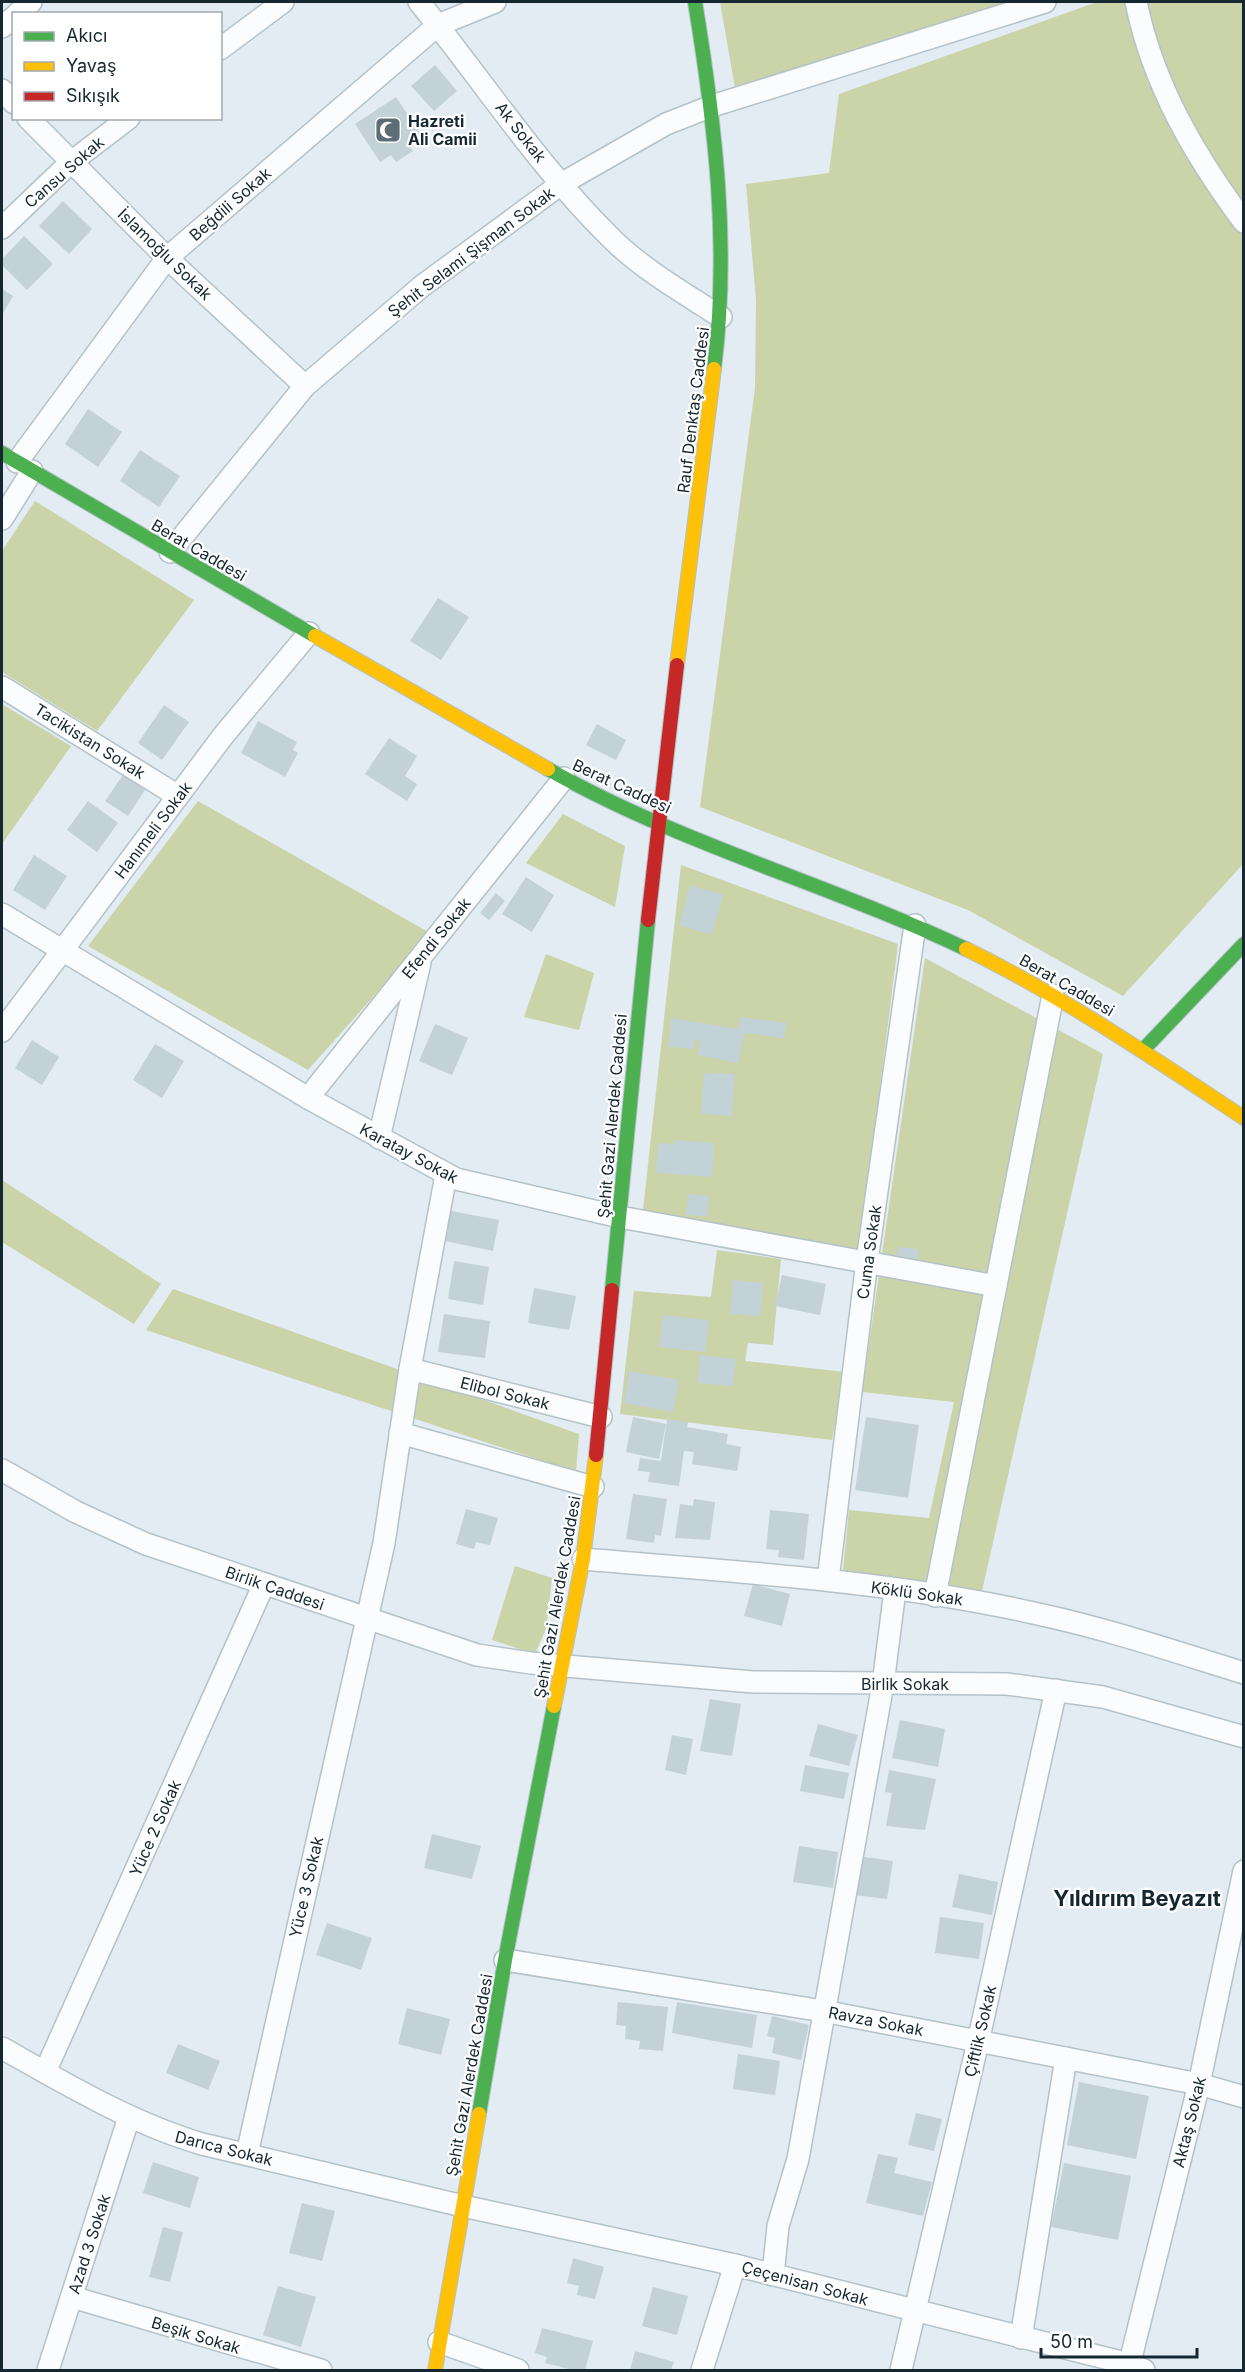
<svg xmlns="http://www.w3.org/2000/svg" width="1245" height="2372" font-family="Inter,sans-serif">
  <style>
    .green { fill: #cbd3a8 }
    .building { fill: #c3d2d7 }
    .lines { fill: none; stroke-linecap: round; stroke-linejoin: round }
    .street-casing { stroke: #b4c2c9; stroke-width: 24 }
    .fast-casing { stroke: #b4c2c9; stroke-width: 16 }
    .slow-casing { stroke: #b4c2c9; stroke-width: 16 }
    .jam-casing { stroke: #b4c2c9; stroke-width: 16 }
    .street { stroke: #fbfcfd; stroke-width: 21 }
    .fast { stroke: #4caf50; stroke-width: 14 }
    .slow { stroke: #ffc107; stroke-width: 14 }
    .jam { stroke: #c62828; stroke-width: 14 }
    .labels { text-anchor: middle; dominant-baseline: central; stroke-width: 4.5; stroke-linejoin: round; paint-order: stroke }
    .poi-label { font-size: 16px; font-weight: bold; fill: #152832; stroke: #fff; text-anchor: start }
    .street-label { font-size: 16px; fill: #152832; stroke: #fff }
    .district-label { font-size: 22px; font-weight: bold; fill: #152832; stroke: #fff }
  </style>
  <rect width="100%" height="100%" fill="#e2ecf2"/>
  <g class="green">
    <path d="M720,2h286l-271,86z"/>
    <path d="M1097,2h146v862l-120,132 -155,-86 -268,-103 55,-419 1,-88 -10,-116 83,-11 10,-79z"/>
    <path d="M35,501l159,99 -97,131 -95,-59v-121z"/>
    <path d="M2,704l69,42 -69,98z"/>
    <path d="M198,801l232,132 -122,137 -220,-124z"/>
    <path d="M563,814l62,32 -10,61 -89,-44z"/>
    <path d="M681,865l217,79 -39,309 -216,-43z"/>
    <path d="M546,954l48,19 -15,57 -55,-13z"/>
    <path d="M925,958l178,96 -121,537 -139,-20 6,-61 80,8 25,-116 -92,-10z"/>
    <path d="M2,1180l159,104 -27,40 -132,-82z"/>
    <path d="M717,1250l64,9 -8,86 -25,-2 -3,18 100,11 -13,68 -212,-26 14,-123 77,6z"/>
    <path d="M173,1289l406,145 -3,38 -430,-142z"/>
    <path d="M515,1566l37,12 -6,51 -11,25 -43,-14z"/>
  </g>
  <g class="building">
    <path d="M435,65l22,26 -23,20 -23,-25z"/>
    <path d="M396,97l26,39 -14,8 5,7 -17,11 -5,-7 -11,7 -25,-38z"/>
    <path d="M63,201l29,28 -23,25 -30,-28z"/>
    <path d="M24,236l29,28 -26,26 -25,-25v-6z"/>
    <path d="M2,289l11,7 -11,19z"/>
    <path d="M88,409l34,23 -24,35 -33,-23z"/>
    <path d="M140,450l40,26 -21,31 -39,-26z"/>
    <path d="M438,598l31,19 -28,43 -31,-19z"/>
    <path d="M164,705l25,17 -27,38 -24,-17z"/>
    <path d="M258,721l39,21 -4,8 5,3 -13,24 -44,-24z"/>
    <path d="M597,724l29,16 -10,20 -30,-15z"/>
    <path d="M389,738l28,18 -12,20 12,8 -10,17 -42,-27z"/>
    <path d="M123,775l22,15 -17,26 -23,-15z"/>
    <path d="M88,801l30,22 -21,29 -30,-22z"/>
    <path d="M34,855l33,21 -22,34 -32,-20z"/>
    <path d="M526,877l28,18 -22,37 -30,-18z"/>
    <path d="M690,885l33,10 -11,40 -33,-10z"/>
    <path d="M496,893l9,8 -16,19 -9,-7z"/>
    <path d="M740,1017l46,6 -2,15 -40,-5 -6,30 -41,-8 3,-14 -5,-1 -1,9 -26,-2 3,-29 67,11z"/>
    <path d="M435,1024l33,14 -16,37 -33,-14z"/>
    <path d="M32,1040l27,17 -17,28 -27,-17z"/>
    <path d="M155,1044l29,17 -22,37 -29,-18z"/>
    <path d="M704,1073l31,1 -3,42 -31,-2z"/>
    <path d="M674,1140l40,3 -2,34 -56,-4 2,-30 15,1z"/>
    <path d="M688,1194l21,2 -2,20 -21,-1z"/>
    <path d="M451,1211l48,9 -6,31 -48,-10z"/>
    <path d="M898,1247l21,2 -2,17 -21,-3z"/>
    <path d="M454,1261l35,6 -6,38 -35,-6z"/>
    <path d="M782,1275l44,9 -6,31 -45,-9z"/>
    <path d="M733,1280l30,3 -3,33 -30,-2z"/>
    <path d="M534,1288l42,8 -7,34 -41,-7z"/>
    <path d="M444,1314l46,7 -5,37 -47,-6z"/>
    <path d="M663,1315l46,5 -4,32 -46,-5z"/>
    <path d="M700,1355l36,4 -3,27 -36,-3z"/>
    <path d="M629,1371l50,9 -6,32 -49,-9z"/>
    <path d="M633,1417l33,7 -7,35 -33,-7z"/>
    <path d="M866,1417l53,8 -11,73 -53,-8z"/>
    <path d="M667,1419l21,3 -1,5 41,7 -2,10 15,3 -4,24 -45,-7 2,-12 -10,-1 -5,35 -31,-4 2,-10 -12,-1 2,-13 21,3z"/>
    <path d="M633,1494l34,5 -6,37 -6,-1 -1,8 -28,-4z"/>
    <path d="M694,1499l21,3 -5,38 -35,-2 5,-34 13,2z"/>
    <path d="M466,1509l32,9 -8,27 -14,-3 -2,7 -18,-5z"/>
    <path d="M770,1510l39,4 -5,46 -26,-3 1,-7 -13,-1z"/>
    <path d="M753,1584l37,10 -8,32 -38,-10z"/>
    <path d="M710,1699l31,5 -9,52 -32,-5z"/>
    <path d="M900,1720l45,9 -7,38 -46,-9z"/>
    <path d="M818,1724l40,11 -9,31 -40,-10z"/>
    <path d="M672,1735l21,4 -7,36 -21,-5z"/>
    <path d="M805,1765l44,8 -5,26 -44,-8z"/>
    <path d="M889,1770l47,9 -11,51 -39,-4 6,-33 -7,-1z"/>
    <path d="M432,1834l49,12 -9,33 -48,-11z"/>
    <path d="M799,1846l39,6 -5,36 -40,-6z"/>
    <path d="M858,1856l35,5 -6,38 -34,-4z"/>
    <path d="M959,1874l39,8 -6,33 -40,-8z"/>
    <path d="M940,1917l44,6 -5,36 -44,-6z"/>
    <path d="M327,1923l45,15 -11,32 -45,-15z"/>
    <path d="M618,2002l50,5 -5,44 -24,-2 1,-8 -15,-2 1,-13 -10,-1z"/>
    <path d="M677,2002l80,13 -5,33 -80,-15z"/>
    <path d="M407,2008l43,11 -9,36 -43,-11z"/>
    <path d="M772,2016l37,9 -8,35 -29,-7 3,-15 -8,-2z"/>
    <path d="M178,2044l42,17 -12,29 -42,-17z"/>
    <path d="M738,2054l42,7 -5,34 -42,-6z"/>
    <path d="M1079,2082l70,14 -13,63 -69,-14z"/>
    <path d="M916,2113l26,6 -8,32 -26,-6z"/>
    <path d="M878,2154l20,4 -4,15 38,9 -9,34 -57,-13z"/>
    <path d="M153,2162l46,15 -9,31 -47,-15z"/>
    <path d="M1064,2163l67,13 -13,64 -67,-13z"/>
    <path d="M302,2203l33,8 -13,50 -33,-8z"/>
    <path d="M163,2227l20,5 -13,50 -21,-5z"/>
    <path d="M573,2258l31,9 -9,32 -18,-4 2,-9 -12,-3z"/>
    <path d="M278,2286l38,11 -15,50 -38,-12z"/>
    <path d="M653,2287l35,9 -11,39 -35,-9z"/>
    <path d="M542,2328l51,13 -8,29h-12l-28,-7 2,-6 -12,-4z"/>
    <path d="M635,2351l39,11 -3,8h-41z"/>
  </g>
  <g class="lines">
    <defs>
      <g id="street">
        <path d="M419,2c64,79 121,167 194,238 32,31 71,53 108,77"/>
        <path d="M1136,2c17,82 58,153 108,220"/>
        <path d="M17,14l14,-12"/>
        <path d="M2,27l12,-10"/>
        <path d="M220,49l63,-47"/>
        <path d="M2,90l12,13"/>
        <path d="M28,118l139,140 138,128"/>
        <path d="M2,228l68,-65 59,-45"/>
        <path d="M17,462l150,-204 271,-233 57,-23"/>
        <path d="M2,519l30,-48"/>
        <path d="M170,552l135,-166 117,-100 139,-102 105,-60 46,-18 333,-104"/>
        <path d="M2,687l176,109"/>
        <path d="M2,914l306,184 148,81 164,38 376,69"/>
        <path d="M2,1031l221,-295 86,-103"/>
        <path d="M308,1098l256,-320"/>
        <path d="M379,1138l41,-175"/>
        <path d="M410,1369l191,48"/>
        <path d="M400,1433l193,54"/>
        <path d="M2,1470l74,42 70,32 331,111 54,8 222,19 254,2 96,13 141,40"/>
        <path d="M583,1559c152,13 306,21 455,55 70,15 138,38 206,59"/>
        <path d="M828,1580l39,-319 48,-336"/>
        <path d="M935,1596l118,-601"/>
        <path d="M505,1960l318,51 376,73 45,13"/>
        <path d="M2,2048c64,36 129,75 200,96l261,62 272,59 394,99 15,6"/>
        <path d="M45,2072l219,-488"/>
        <path d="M247,2154l137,-611 26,-174 36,-194"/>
        <path d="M773,2275l5,-49 20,-67 85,-475 12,-94"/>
        <path d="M72,2297l249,73"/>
        <path d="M1021,2338l45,-280"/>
        <path d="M439,2342l79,28"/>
        <path d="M48,2370l81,-253"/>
        <path d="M702,2370l33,-105"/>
        <path d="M901,2370l77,-328 78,-352"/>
        <path d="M1128,2370l71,-286 45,-213"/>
      </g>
      <g id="fast">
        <path d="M695,2c20,122 35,244 19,367"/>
        <path d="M2,453l313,183"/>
        <path d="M548,769c132,75 281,115 418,180"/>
        <path d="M1143,1050l101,-106"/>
        <path d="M612,1290l36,-370"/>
        <path d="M479,2114l26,-154 49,-254"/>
      </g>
      <g id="slow">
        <path d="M315,636l233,133"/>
        <path d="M677,665l37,-296"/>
        <path d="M966,949c98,48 187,109 278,169"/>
        <path d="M554,1706l29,-147 13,-104"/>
        <path d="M435,2370l44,-256"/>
      </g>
      <g id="jam">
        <path d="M648,920l29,-255"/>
        <path d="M596,1455l16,-165"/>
      </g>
    </defs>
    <use href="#street" class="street-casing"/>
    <use href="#fast" class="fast-casing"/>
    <use href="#slow" class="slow-casing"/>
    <use href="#jam" class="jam-casing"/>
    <use href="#street" class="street"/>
    <use href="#fast" class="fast"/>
    <use href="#slow" class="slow"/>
    <use href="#jam" class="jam"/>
  </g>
  <defs>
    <symbol id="mosque-square" viewBox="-11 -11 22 22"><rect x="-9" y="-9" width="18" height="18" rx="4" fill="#5d6d75" stroke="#fff"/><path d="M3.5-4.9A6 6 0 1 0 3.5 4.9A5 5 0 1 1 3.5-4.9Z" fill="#fff"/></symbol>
  </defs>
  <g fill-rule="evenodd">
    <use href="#mosque-square" x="373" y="115" width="30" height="30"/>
  </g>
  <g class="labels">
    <g class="poi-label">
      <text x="408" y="121">Hazreti<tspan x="408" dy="18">Ali Camii</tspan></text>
    </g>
    <g class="street-label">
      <text transform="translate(521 132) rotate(52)">Ak Sokak</text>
      <text transform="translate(64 172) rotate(-41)">Cansu Sokak</text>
      <text transform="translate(230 204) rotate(-41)">Beğdili Sokak</text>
      <text transform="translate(471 252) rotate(-37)">Şehit Selami Şişman Sokak</text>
      <text transform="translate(165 254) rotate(44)">İslamoğlu Sokak</text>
      <text transform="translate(693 410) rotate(-83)">Rauf Denktaş Caddesi</text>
      <text transform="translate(199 550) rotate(30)">Berat Caddesi</text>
      <text transform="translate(90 741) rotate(32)">Tacikistan Sokak</text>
      <text transform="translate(622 786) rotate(25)">Berat Caddesi</text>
      <text transform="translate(153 830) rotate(-53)">Hanımeli Sokak</text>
      <text transform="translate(436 938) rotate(-51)">Efendi Sokak</text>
      <text transform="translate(1067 985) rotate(30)">Berat Caddesi</text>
      <text transform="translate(612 1116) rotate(-85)">Şehit Gazi Alerdek Caddesi</text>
      <text transform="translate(409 1153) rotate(28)">Karatay Sokak</text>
      <text transform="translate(869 1252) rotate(-82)">Cuma Sokak</text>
      <text transform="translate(505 1393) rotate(14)">Elibol Sokak</text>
      <text transform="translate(275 1588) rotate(19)">Birlik Caddesi</text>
      <text transform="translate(917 1593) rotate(8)">Köklü Sokak</text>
      <text transform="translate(557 1597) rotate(-80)">Şehit Gazi Alerdek Caddesi</text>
      <text x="905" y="1684">Birlik Sokak</text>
      <text transform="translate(155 1828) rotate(-66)">Yüce 2 Sokak</text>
      <text transform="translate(306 1887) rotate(-77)">Yüce 3 Sokak</text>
      <text transform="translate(876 2021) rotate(11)">Ravza Sokak</text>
      <text transform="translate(980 2031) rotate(-77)">Çiftlik Sokak</text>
      <text transform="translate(469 2075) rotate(-80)">Şehit Gazi Alerdek Caddesi</text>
      <text transform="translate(1189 2122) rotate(-76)">Aktaş Sokak</text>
      <text transform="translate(224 2148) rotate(14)">Darıca Sokak</text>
      <text transform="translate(89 2244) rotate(-72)">Azad 3 Sokak</text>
      <text transform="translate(805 2283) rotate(15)">Çeçenisan Sokak</text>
      <text transform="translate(196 2335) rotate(17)">Beşik Sokak</text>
    </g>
    <g class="district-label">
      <text x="1137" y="1898">Yıldırım Beyazıt</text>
    </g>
  </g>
  <rect width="1245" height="2372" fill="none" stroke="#152832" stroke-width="6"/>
  <rect x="12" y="12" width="210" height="108" fill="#ffffff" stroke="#a1a9ad" stroke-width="1.5"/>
  <rect x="24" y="32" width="30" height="9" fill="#4caf50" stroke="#a1a9ad" stroke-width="1.5"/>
  <text x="66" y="42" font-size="18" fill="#152832">Akıcı</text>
  <rect x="24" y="62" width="30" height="9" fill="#ffc107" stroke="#a1a9ad" stroke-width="1.5"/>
  <text x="66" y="72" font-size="18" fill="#152832">Yavaş</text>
  <rect x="24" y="92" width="30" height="9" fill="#c62828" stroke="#a1a9ad" stroke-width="1.5"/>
  <text x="66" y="102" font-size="18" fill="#152832">Sıkışık</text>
  <path d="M1041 2348v9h156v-9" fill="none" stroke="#152832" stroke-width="3"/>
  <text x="1050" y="2348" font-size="18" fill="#152832" stroke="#ffffff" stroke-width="4.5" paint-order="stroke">50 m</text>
</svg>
